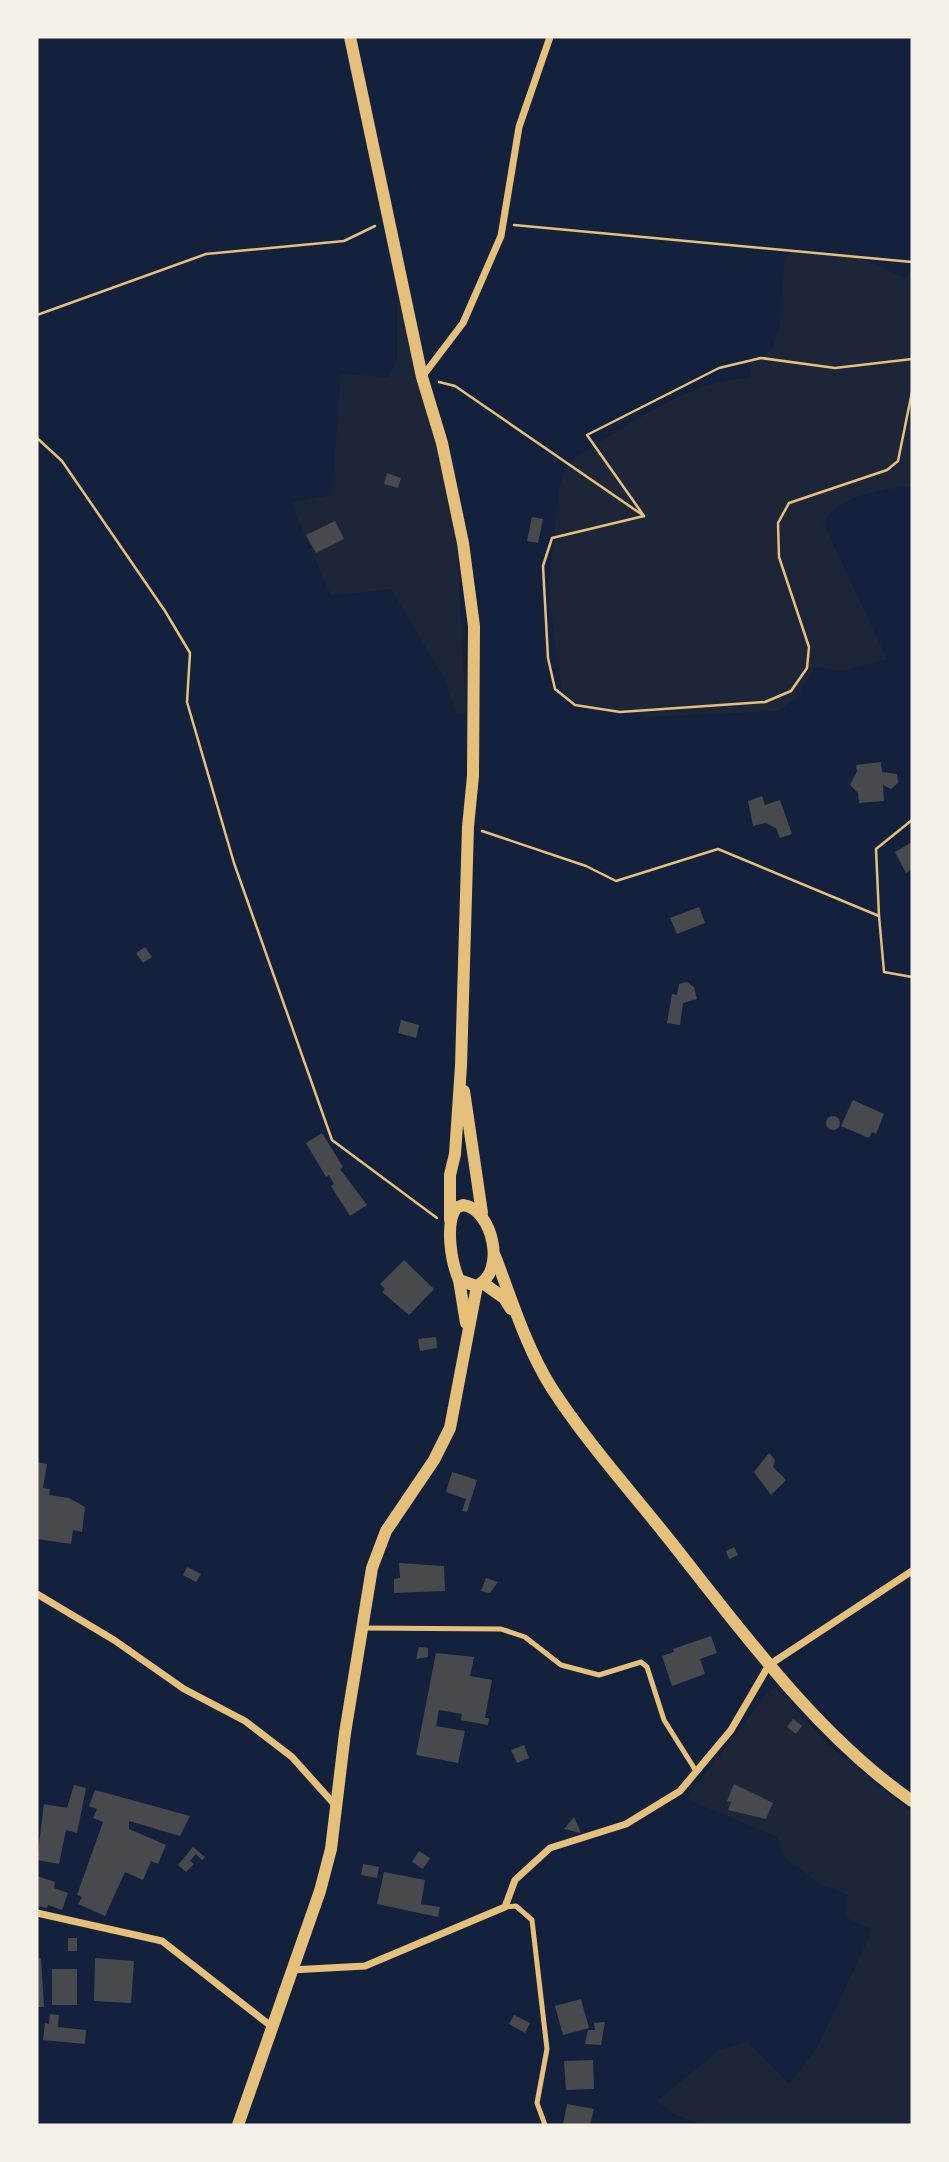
<svg xmlns="http://www.w3.org/2000/svg" width="949" height="2162" font-family="'DejaVu Sans',sans-serif">
  <style>
    .green { fill: #1d2539 }
    .building { fill: #48494c }
    .lines { fill: none; stroke-linecap: round; stroke-linejoin: round }
    .path { stroke: #e5c07b; stroke-width: 2.5 }
    .service { stroke: #e5c07b; stroke-width: 5 }
    .minor { stroke: #e5c07b; stroke-width: 7 }
    .tertiary { stroke: #e5c07b; stroke-width: 12 }
  </style>
  <rect width="100%" height="100%" fill="#14213d"/>
  <g class="green">
    <path d="M799,251c23,1 49,3 71,11 13,4 22,13 35,15l7,-5v214c-30,3 -71,9 -89,36l64,137 -44,12 -28,-4 -19,31 -18,13 -132,6c-30,-16 -55,8 -84,-22l-14,-107 12,-102 5,-17 12,-13c54,-31 110,-76 174,-78l-2,-15 23,-13 8,-24 4,-65 6,-8z"/>
    <path d="M404,301l52,233 10,178 -10,1 -11,-33 -54,-91 -60,7 -40,-94 41,-7 9,-121 47,3 9,-16v-57z"/>
    <path d="M776,1687l52,58 84,68v312l-214,-2 -25,-9 -16,-13 62,-51 28,-8 42,42 29,-38 55,-117 -21,-7 -8,-8 4,-19 -30,-12 -36,-28 -4,-18 -92,-38 81,-106z"/>
  </g>
  <g class="building">
    <path d="M387,473l14,5 -3,10 -14,-4z"/>
    <path d="M532,517l11,2 -5,24 -11,-2z"/>
    <path d="M335,521l9,18 -28,14 -10,-18z"/>
    <path d="M881,762l1,10 15,2 1,9 -7,6 -8,-4 1,16 -25,2 -1,-10 -8,-8 7,-14 -1,-6z"/>
    <path d="M762,796l3,9 15,-5 12,34 -12,4 -4,-10 -11,-5 -12,3 -5,-25z"/>
    <path d="M912,842v27l-6,4 -11,-21z"/>
    <path d="M699,907l6,16 -28,11 -7,-16z"/>
    <path d="M145,947l7,10 -9,6 -7,-10z"/>
    <path d="M687,982l7,5 3,12 -14,4 -3,22 -13,-2 5,-29 5,1 2,-11z"/>
    <path d="M401,1020l18,5 -3,13 -18,-5z"/>
    <path d="M853,1100l31,14 -8,20 -4,-2 -3,6 -28,-12z"/>
    <circle cx="833" cy="1123" r="7"/>
    <path d="M322,1133l21,34 -3,2 27,36 -17,11 -19,-30 3,-2 -5,-9 -3,2 -20,-34z"/>
    <path d="M404,1260l30,29 -25,26 -27,-23 3,-3 -5,-5z"/>
    <path d="M436,1337l1,11 -17,3 -2,-12z"/>
    <path d="M769,1453l6,7 -2,7 13,13 -15,15 -17,-23z"/>
    <path d="M37,1462l10,2 -4,24 7,1 -1,6 20,3 16,9 -3,25 -9,-2 -2,14 -34,-5z"/>
    <path d="M452,1472l25,8 -10,32 -5,-1 4,-12 -20,-7z"/>
    <path d="M734,1547l4,8 -9,4 -3,-8z"/>
    <path d="M399,1563l45,3 1,25 -51,2v-14l6,-1z"/>
    <path d="M187,1567l14,7 -5,8 -13,-7z"/>
    <path d="M486,1578l12,4 -8,11 -9,-2z"/>
    <path d="M711,1636l6,17 -17,6 5,15 -33,12 -10,-30 12,-4 -1,-3z"/>
    <path d="M419,1647l9,1v9l-12,2z"/>
    <path d="M436,1653l38,4 -4,19 22,4 -7,38h4l-1,7 -27,-5 1,-6 -23,-4 -3,16 29,5 -7,32 -42,-8z"/>
    <path d="M793,1719l9,7 -6,8 -9,-7z"/>
    <path d="M524,1745l5,13 -12,5 -6,-13z"/>
    <path d="M734,1784l39,19 -7,16 -38,-9 3,-8 -4,-1z"/>
    <path d="M74,1785l12,3 -9,45 -11,-3 -7,34 -22,-4 7,-56 23,4z"/>
    <path d="M95,1790l95,26 -10,20 -51,-15v8l37,16 -8,19 -7,-3 -8,19 -18,-8 -20,44 -27,-12 4,-7 -5,-2 26,-73 -10,-4 4,-9 -8,-3z"/>
    <path d="M574,1817l7,16 -17,-4z"/>
    <path d="M193,1847l12,10 -3,3 -6,-6 -6,7 4,3 -8,8 -8,-7z"/>
    <path d="M419,1851l11,7 -7,11 -11,-7z"/>
    <path d="M363,1864l16,3 -2,11 -16,-3z"/>
    <path d="M384,1872l41,8 -4,24 19,3 -2,10 -61,-13z"/>
    <path d="M37,1876l18,6 -1,6 14,5 -6,17 -14,-5 -1,3 -10,-2z"/>
    <rect x="68" y="1938" width="9" height="13"/>
    <path d="M37,1958h4l3,49h-7z"/>
    <path d="M95,1958l39,3 -3,42 -37,-2z"/>
    <rect x="52" y="1969" width="25" height="36"/>
    <path d="M581,1999l8,29 -26,7 -8,-29z"/>
    <path d="M50,2014l9,1 -1,12 28,3 -1,14 -42,-4 2,-17 4,1z"/>
    <path d="M514,2015l16,8 -5,10 -16,-9z"/>
    <path d="M605,2022l-4,23 -16,-1 3,-14h7l-1,-7z"/>
    <path d="M593,2060l1,29 -28,1 -2,-29z"/>
    <path d="M567,2104l27,5 -4,16h-27z"/>
  </g>
  <g class="lines">
    <g class="path">
      <path d="M514,225l398,37"/>
      <path d="M37,315l169,-61 138,-13 31,-15"/>
      <path d="M439,382l16,4 189,130 -57,-81 132,-67 42,-10 74,10 77,-9"/>
      <path d="M37,438l25,23 103,150 25,42 -3,49 47,161 98,277 105,78"/>
      <path d="M644,516l-92,22 -9,28 5,92 7,31 20,16 45,7 145,-10 26,-11 16,-23 2,-21 -30,-90 -1,-34 11,-20 98,-33 11,-9 14,-69"/>
      <path d="M482,831l104,35 30,15 102,-32 161,67 -3,-67 36,-29"/>
      <path d="M879,916l5,56 28,5"/>
    </g>
    <g class="service">
      <path d="M362,1628l139,1 24,8 36,28 38,10 42,-13 6,5 17,53 32,51"/>
      <path d="M505,1907l11,-1 16,14 15,129 -10,54 8,22"/>
    </g>
    <g class="minor">
      <path d="M422,377l41,-54 38,-87 18,-109 31,-90"/>
      <path d="M37,1594l77,46 70,49 61,32 47,36 43,48"/>
      <path d="M37,1913l125,28 109,85"/>
      <path d="M291,1970l74,-4 140,-59 10,-27 35,-32 76,-24 54,-33 51,-61 38,-65 143,-94"/>
    </g>
    <g class="tertiary">
      <path d="M350,37l72,340 20,66 21,100 11,83 -1,150 -5,51 -7,239 -6,88 -5,21v45"/>
      <path d="M464,1091l18,122"/>
      <path d="M463,1205c29,3 45,68 13,81l-17,-6c-8,-18 -14,-56 -3,-72z"/>
      <path d="M495,1256c17,44 31,91 56,131 34,53 78,102 117,151 73,92 148,196 244,263"/>
      <path d="M459,1280l7,43"/>
      <path d="M483,1283l21,15 7,11"/>
      <path d="M238,2125l82,-234 11,-42 14,-116 27,-165 14,-37 48,-71 16,-32 27,-142"/>
    </g>
  </g>
  <rect width="949" height="2162" fill="none" stroke="#f6f1e7" stroke-width="77"/>
</svg>
